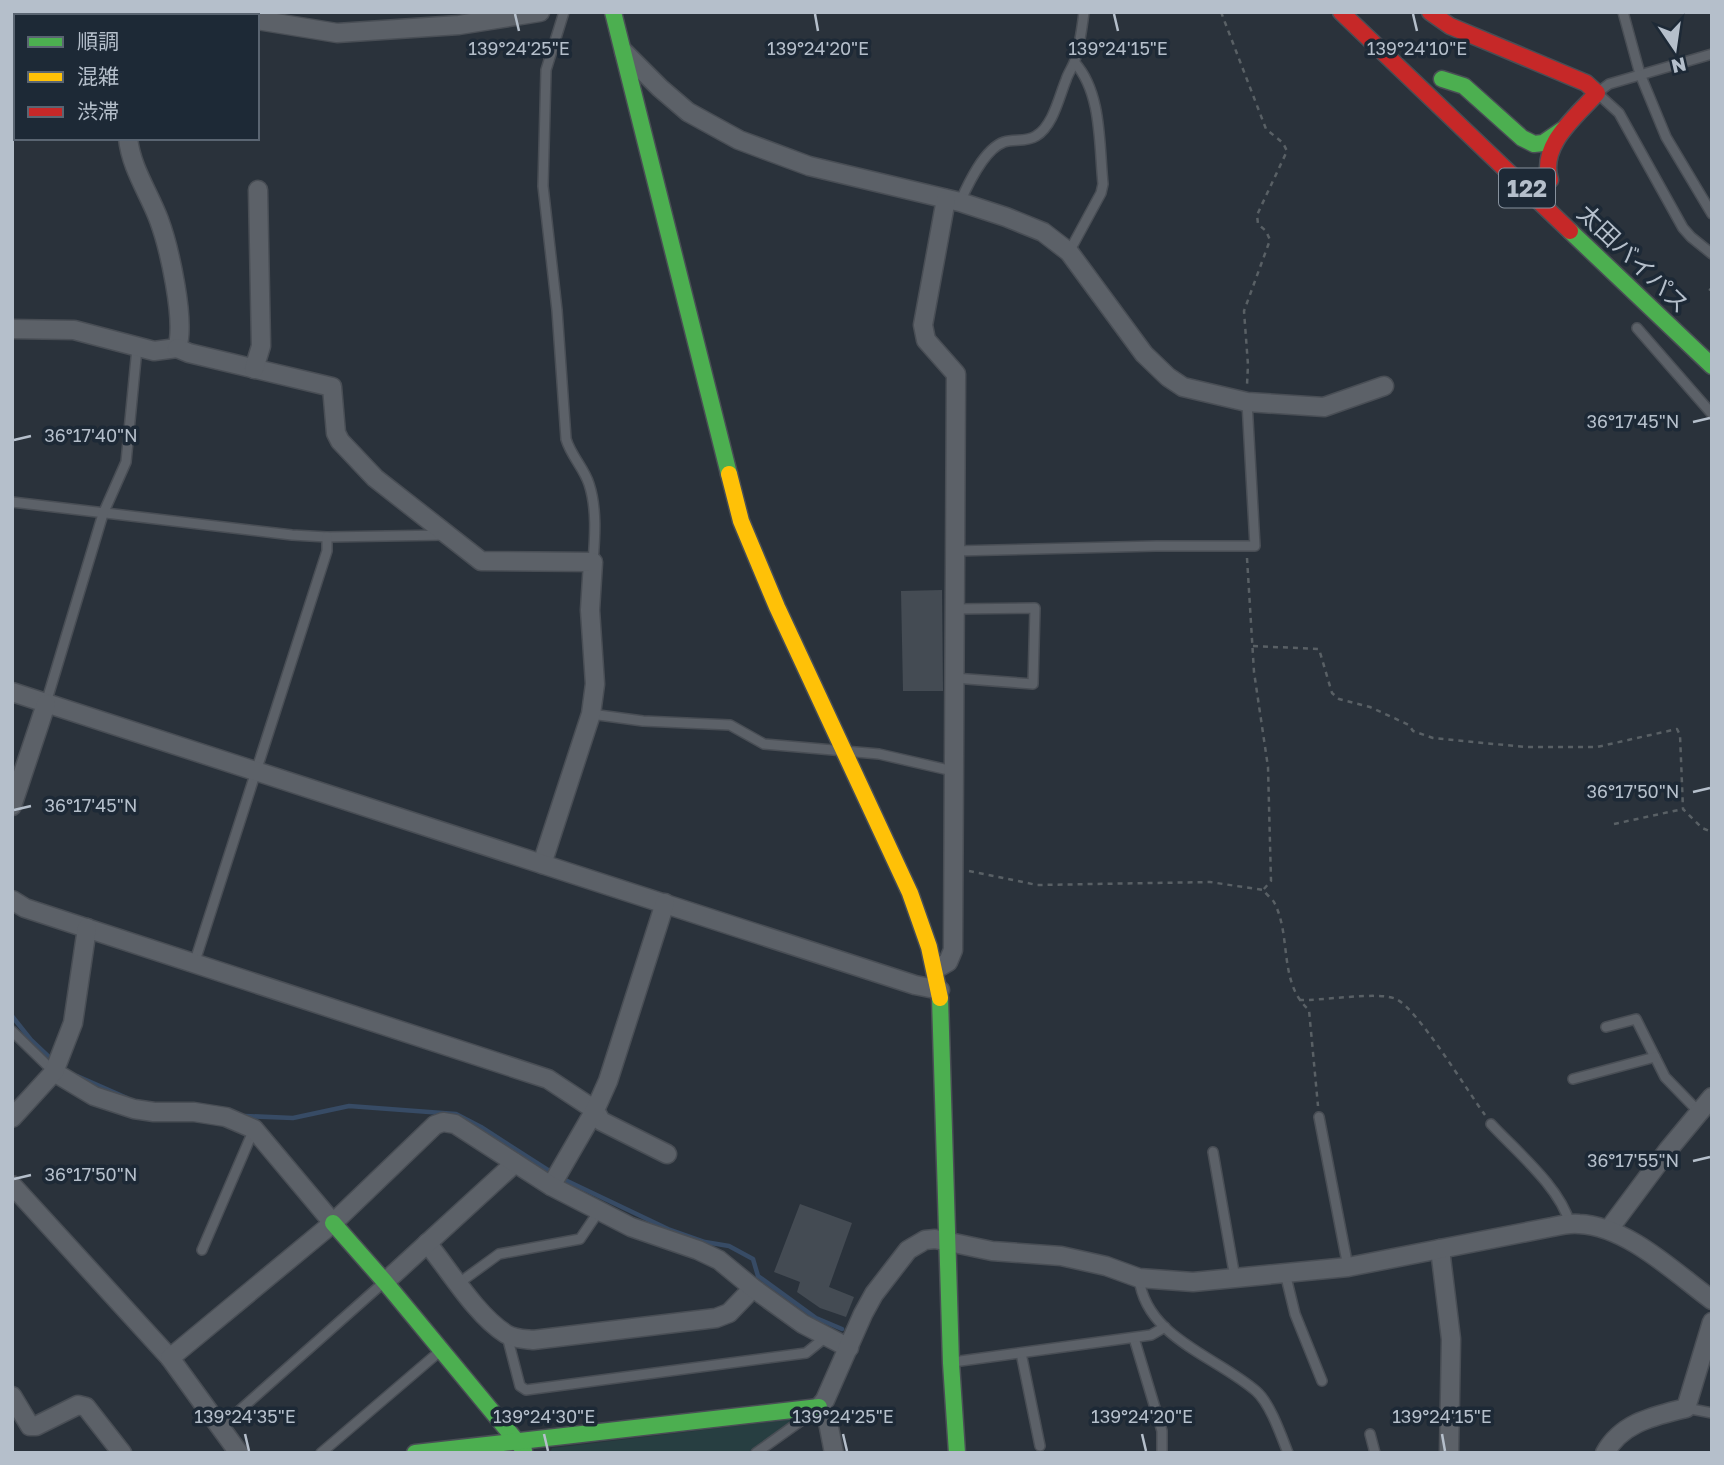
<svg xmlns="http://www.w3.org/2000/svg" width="1724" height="1465" font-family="'Golos Text','Noto Sans JP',sans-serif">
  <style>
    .green { fill: #273e41 }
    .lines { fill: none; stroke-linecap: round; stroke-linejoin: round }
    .stream { stroke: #374b65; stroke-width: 4.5 }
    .building { fill: #444b53 }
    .lane-casing { stroke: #494e55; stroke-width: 12 }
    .street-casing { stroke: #494e55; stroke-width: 21 }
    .fast-casing { stroke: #494e55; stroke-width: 19 }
    .slow-casing { stroke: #494e55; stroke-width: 19 }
    .jam-casing { stroke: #494e55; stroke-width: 19 }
    .path { stroke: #596065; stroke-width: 2.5; stroke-dasharray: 5 5; stroke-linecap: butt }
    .lane { stroke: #5c6168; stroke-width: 9 }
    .street { stroke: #5c6168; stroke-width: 18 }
    .fast { stroke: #4caf50; stroke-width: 16 }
    .slow { stroke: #ffc107; stroke-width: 16 }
    .jam { stroke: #c62828; stroke-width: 16 }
    .ticks { fill: none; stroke: #b5bfcb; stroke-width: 2.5 }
    .labels { text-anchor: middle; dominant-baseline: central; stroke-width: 7; stroke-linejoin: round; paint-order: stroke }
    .shield { fill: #1d2936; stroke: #87929e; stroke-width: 2 }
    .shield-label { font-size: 23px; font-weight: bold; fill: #b5bfcb }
    .street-label { font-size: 24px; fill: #b5bfcb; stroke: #1d2936 }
    .ticks-label { font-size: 18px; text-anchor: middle; fill: #b5bfcb; stroke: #1d2936; stroke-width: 7; stroke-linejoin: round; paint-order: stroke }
  </style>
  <rect width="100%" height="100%" fill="#2a323b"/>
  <path class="green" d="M795,1419l-48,34h-197l2,-5z"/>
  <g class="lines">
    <g class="stream">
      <path d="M12,1016l19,24 18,17"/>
      <path d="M77,1076l50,22"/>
      <path d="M245,1116l48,2 56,-12 107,8 25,13 70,45"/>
      <path d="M563,1179l105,50 37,13 24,4 24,13 5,17 58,42 26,11"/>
    </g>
  </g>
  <g class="building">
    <path d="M942,590l1,101h-40l-2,-100z"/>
    <path d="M800,1204l52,19 -23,64 25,10 -8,20 -26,-9 -23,-16 3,-10 -26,-10z"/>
  </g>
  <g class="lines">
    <defs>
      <g id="lane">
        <path d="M142,12l2,4"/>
        <path d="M564,12l-18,58 -3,116 14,124 9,129c5,17 18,29 23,45 8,24 6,53 4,78"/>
        <path d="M1623,12l17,62 26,63 46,77"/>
        <path d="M1712,54l-103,30 -12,9 22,20 64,115 8,9 21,17"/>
        <path d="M12,97h4"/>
        <path d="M960,202c8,-18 24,-53 44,-60 10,-3 23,0 32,-6 17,-10 23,-39 30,-56 2,-7 7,-13 9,-20 5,-15 7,-32 9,-48"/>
        <path d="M1069,252l32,-59 2,-9c-4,-39 -1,-91 -28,-121"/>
        <path d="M1637,328l75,86"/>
        <path d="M12,502l280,33 35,2 119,-2"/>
        <path d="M954,551l202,-5h99l-8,-144"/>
        <path d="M954,609l81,-1 -2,76 -79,-6"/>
        <path d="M46,703l57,-189 23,-52 11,-114"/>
        <path d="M591,714l52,7 87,4 34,19 115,10 74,17"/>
        <path d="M194,964l133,-413v-14"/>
        <path d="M1606,1027l30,-8 29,58 34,35"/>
        <path d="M12,1031l42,41"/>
        <path d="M1573,1079l82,-22"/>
        <path d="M1319,1117l29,150"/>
        <path d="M1491,1124c26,28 69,63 79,100"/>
        <path d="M1213,1152l22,126"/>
        <path d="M202,1250l52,-121"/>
        <path d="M1285,1273l10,41 27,67"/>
        <path d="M1139,1278c7,60 77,78 117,113 14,12 25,44 32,62"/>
        <path d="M459,1283l40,-29 81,-15 19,-28"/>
        <path d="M507,1336l13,50 6,4 280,-37 21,-17"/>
        <path d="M1134,1338l28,93v22"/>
        <path d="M1021,1353l19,93"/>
        <path d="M953,1362l198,-27 14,-8"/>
        <path d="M1686,1408l26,5"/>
        <path d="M222,1426l161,-143"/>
        <path d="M1370,1434l5,19"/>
        <path d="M321,1453l118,-101"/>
        <path d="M756,1453l53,-38"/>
      </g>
      <g id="street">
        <path d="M257,20l80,13 122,-8 81,-13"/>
        <path d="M624,52l36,36 28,24 51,28 70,26 151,36 46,15 37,15 26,20 75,102 24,23 15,10 64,15 77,5 60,-21"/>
        <path d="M12,329l62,1 80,21 23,-3c9,-27 -8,-101 -18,-128 -10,-27 -28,-52 -31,-82"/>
        <path d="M177,348l12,5 143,34 4,46 4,8 35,37 106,83 112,1 -3,48 5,74 -4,30 -49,150"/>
        <path d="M254,369l7,-23 -3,-156"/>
        <path d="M12,692l903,293 25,5"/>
        <path d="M12,806l34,-102"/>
        <path d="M12,900l13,8 523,171 47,31 6,11 66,33"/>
        <path d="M936,969l12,-7 5,-12 3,-576 -30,-34 -3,-15 23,-126"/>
        <path d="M54,1072l40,24 40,13 20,3h40l32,5 28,12 79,94"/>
        <path d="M12,1118l42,-46 19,-49 14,-95"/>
        <path d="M12,1185l158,173"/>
        <path d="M551,1186l44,-76 13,-29 57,-178"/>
        <path d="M1609,1229l59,-79 44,-53"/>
        <path d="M427,1243c23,28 49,72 79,91 8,5 18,5 27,6l183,-22 13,-5 24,-25"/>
        <path d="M1440,1249l11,90 -2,114"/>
        <path d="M385,1282l130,-119"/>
        <path d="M12,1396l18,30h6l42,-21 8,2 36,46"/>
        <path d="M239,1453l-69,-95 163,-135 102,-98 8,-3 12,2 96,62 80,41 67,23 21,10 34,28 50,36 46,24"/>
        <path d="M834,1453l-7,-36 -8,-10 6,-7 38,-86 11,-20 34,-44 17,-10 10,-1 57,12 69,5 45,10 33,12 54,4 155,-15 204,-40c9,-2 18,-4 27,-3 48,2 95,48 133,76"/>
        <path d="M1605,1453c17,-31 50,-37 81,-45l26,-86"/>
      </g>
      <g id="fast">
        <path d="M613,12l116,462"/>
        <path d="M1442,79l22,7 58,52 12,6 9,-1 19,-13"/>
        <path d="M1570,231l142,135"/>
        <path d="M940,998l11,365 6,90"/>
        <path d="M333,1223l52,59 139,168"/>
        <path d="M415,1453l404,-46"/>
      </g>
      <path id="slow" d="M729,474l12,47 36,86 133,286 19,54 11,51"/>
      <g id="jam">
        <path d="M1341,12l229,219"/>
        <path d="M1430,12l20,14 136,57 11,10c-21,24 -58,52 -47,87"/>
      </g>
    </defs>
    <use href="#lane" class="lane-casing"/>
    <use href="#street" class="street-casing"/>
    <use href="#fast" class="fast-casing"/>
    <use href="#slow" class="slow-casing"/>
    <use href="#jam" class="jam-casing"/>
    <g class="path">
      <path d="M1221,12l45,117 17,14 4,8 -30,64 1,9 8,7 4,9 -26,71 4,54 -1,20"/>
      <path d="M1709,289l3,2"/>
      <path d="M1247,558l7,114 14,95 3,114 -8,9"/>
      <path d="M1253,646l66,3 13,44 7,6 31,8 39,18 4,6 20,7 92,9h72l80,-18 3,6 3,74 19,19 10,4"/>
      <path d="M1614,824l69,-15"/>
      <path d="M969,871l68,14 173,-3 53,8c3,4 8,8 11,12 18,34 4,81 35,108l9,96"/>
      <path d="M1299,1000c22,1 80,-9 97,-1 21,9 72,93 89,116"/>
    </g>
    <use href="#lane" class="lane"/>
    <use href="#street" class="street"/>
    <use href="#fast" class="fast"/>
    <use href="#slow" class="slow"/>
    <use href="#jam" class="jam"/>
  </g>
  <path class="ticks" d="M515,14l4,17M815,14l3,17M1114,14l4,17M1413,14l4,17M1693,422l17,-4M14,440l17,-4M1693,792l17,-4M14,810l17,-4M1693,1161l17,-4M14,1179l17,-4M245,1434l4,17M544,1434l4,17M843,1434l4,17M1142,1434l4,17M1442,1434l3,17"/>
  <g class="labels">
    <rect class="shield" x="1499" y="168.5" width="56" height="39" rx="5"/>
    <g class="shield-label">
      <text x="1527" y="188">122</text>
    </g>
    <g class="street-label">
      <text transform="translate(1634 258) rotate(44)">太田バイパス</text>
    </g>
  </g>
  <g class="ticks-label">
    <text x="519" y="55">139°24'25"E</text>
    <text x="818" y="55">139°24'20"E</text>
    <text x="1118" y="55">139°24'15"E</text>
    <text x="1417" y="55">139°24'10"E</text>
    <text x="1633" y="428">36°17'45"N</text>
    <text x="91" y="442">36°17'40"N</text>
    <text x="1633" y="798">36°17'50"N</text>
    <text x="91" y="812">36°17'45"N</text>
    <text x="1633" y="1167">36°17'55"N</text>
    <text x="91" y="1181">36°17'50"N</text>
    <text x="245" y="1423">139°24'35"E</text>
    <text x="544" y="1423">139°24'30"E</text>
    <text x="843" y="1423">139°24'25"E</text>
    <text x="1142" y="1423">139°24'20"E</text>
    <text x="1442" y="1423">139°24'15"E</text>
  </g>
  <rect width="1724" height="1465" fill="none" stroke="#b5bfcb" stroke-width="28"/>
  <rect x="14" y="14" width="245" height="126" fill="#1d2936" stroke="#5a6572" stroke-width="2"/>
  <rect x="28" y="37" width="35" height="10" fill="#4caf50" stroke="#5a6572" stroke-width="2"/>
  <text x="77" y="49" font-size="21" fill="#b5bfcb">順調</text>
  <rect x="28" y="72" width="35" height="10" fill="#ffc107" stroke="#5a6572" stroke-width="2"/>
  <text x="77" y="84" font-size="21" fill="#b5bfcb">混雑</text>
  <rect x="28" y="107" width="35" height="10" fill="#c62828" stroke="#5a6572" stroke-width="2"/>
  <text x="77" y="119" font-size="21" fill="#b5bfcb">渋滞</text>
  <g transform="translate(1675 49) rotate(167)" stroke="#1d2936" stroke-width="5" paint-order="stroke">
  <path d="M0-5L12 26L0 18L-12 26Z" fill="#b5bfcb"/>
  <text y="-10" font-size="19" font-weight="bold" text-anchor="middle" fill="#b5bfcb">N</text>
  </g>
</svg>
